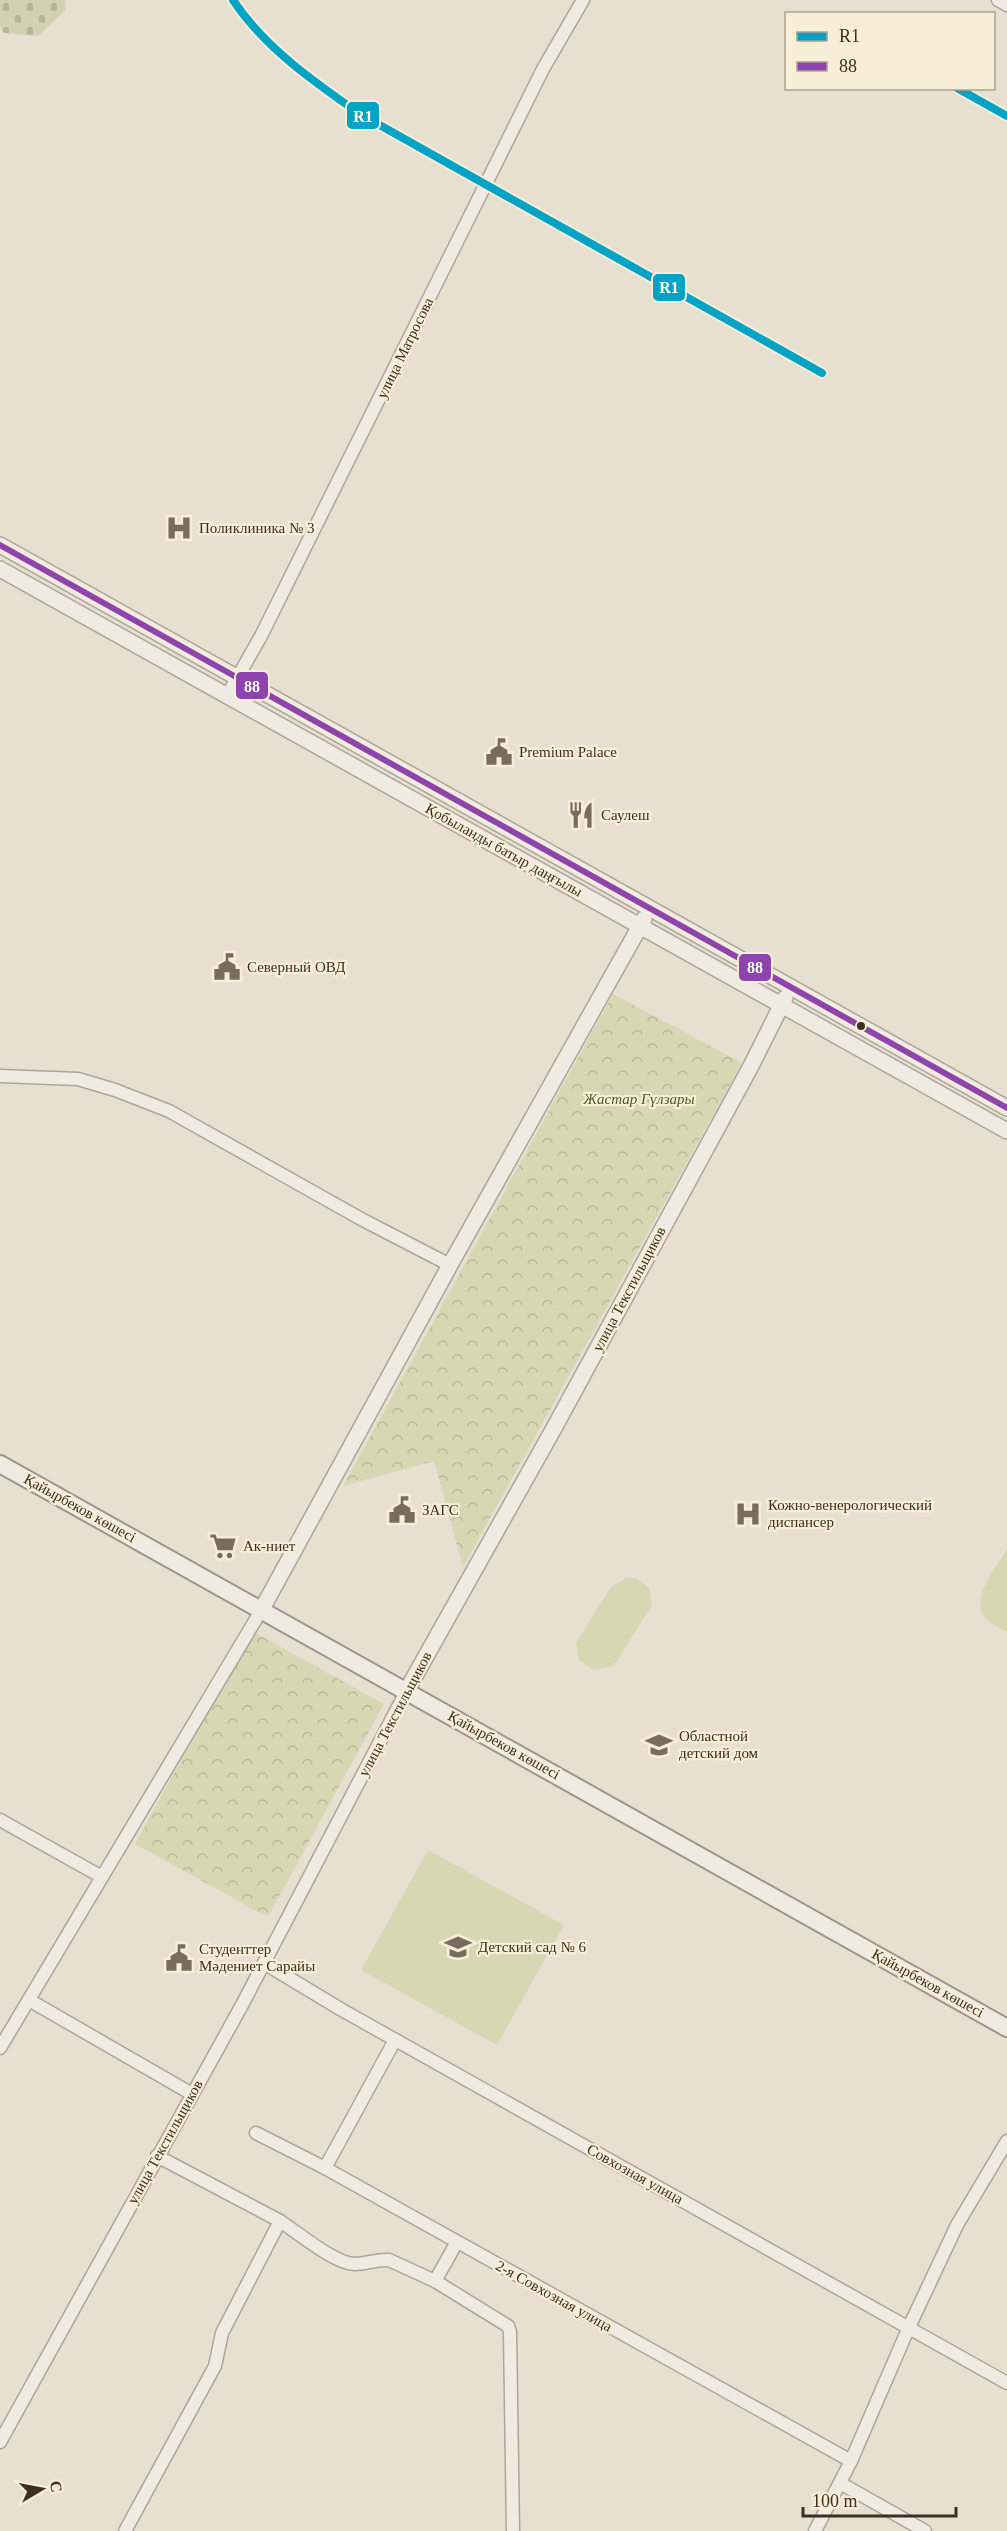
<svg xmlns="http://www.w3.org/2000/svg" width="1007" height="2531" font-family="Georgia,serif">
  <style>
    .grass { fill: #d6d7b3 }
    .cemetery { fill: url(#cemetery-stones) }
    .park { fill: url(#park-crowns) }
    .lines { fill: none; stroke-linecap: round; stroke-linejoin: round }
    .minor-casing { stroke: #ada599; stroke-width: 15 }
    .tertiary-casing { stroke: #ada599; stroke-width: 18 }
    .secondary-casing { stroke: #9c958a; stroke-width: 20 }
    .minor { stroke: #efebe3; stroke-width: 12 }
    .tertiary { stroke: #efebe3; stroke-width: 15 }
    .secondary { stroke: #efebe3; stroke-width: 16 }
    .bus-1-casing { stroke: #f7eed8; stroke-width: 10 }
    .bus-1 { stroke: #8e44ad; stroke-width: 6 }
    .rail-1-casing { stroke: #f7eed8; stroke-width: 12 }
    .rail-1 { stroke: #03a3c5; stroke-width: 8 }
    .bus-dot { fill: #3d2e20; stroke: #f7eed8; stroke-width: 2 }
    .labels { text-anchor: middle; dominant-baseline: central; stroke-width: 4.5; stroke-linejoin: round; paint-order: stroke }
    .street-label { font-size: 15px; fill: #3d2e20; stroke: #f7eed8 }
    .poi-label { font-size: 15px; fill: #3d2e20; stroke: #f7eed8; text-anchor: start }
    .park-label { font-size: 15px; font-style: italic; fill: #4d5a26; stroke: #f7eed8 }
    .line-badge { stroke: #f7eed8; stroke-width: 2 }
    .badge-label { font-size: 16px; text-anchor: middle; font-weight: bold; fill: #fff }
  </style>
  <defs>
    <pattern id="cemetery-stones" width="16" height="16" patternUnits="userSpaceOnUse" patternTransform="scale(1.5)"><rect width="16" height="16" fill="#d1d1b3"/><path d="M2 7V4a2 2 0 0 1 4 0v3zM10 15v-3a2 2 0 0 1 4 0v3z" fill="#b4b49a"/></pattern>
    <pattern id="park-crowns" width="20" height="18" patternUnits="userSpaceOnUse" patternTransform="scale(1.5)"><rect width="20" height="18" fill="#d6d7b3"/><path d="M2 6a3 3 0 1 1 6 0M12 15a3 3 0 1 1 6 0" fill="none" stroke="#b9b99a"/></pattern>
  </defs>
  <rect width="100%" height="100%" fill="#e7e0d1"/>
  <g class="grass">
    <path d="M1007,1549v83c-7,-4 -15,-8 -21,-13 -18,-20 11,-52 21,-70z"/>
    <path d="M626,1578h9l14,10 3,17 -35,56 -6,6 -18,3 -14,-10 -3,-17 35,-56z"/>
    <path d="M428,1850l136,75 -67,120 -136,-75z"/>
  </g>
  <path class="cemetery" d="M0,0h65l1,10 -28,26 -34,-3 -4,-6z"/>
  <g class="park">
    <path d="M613,994l129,69 -279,504 -29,-106 -91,25z"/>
    <path d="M252,1631l132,73 -116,213 -133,-73z"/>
  </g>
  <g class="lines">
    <defs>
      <g id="minor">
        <path d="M998,0l9,5"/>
        <path d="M227,696l34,-60 282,-567 40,-69"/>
        <path d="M0,1076l78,3 37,11 54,21 194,109 87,45"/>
        <path d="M0,1820l102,57"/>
        <path d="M264,1963l78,47 665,373"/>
        <path d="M29,2000l163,94"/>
        <path d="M0,2048l262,-439"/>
        <path d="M256,2133l69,35 526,293"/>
        <path d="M157,2156l123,65"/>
        <path d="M325,2168l70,-128"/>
        <path d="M435,2281l73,45 2,6 3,199"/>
        <path d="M0,2442l242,-437 165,-315"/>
        <path d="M840,2483l85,48"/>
        <path d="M125,2531l90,-165 7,-33 58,-112c17,11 55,43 75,43 12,0 22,-5 34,-4l46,21 22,-39"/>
        <path d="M815,2531l36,-70 58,-134 48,-102 50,-84"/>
      </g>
      <g id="tertiary">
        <path d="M0,545l1007,563"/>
        <path d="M0,569l1007,562"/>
        <path d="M262,1609l188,-344 194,-346"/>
        <path d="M407,1690l146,-260 198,-364 34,-68"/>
      </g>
      <path id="secondary" d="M0,1464l1007,564"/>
    </defs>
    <use href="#minor" class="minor-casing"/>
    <use href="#tertiary" class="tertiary-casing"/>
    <use href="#secondary" class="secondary-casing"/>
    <use href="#minor" class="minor"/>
    <use href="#tertiary" class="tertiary"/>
    <use href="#secondary" class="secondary"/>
    <defs>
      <path id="bus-1" d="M0,545l1007,563"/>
    </defs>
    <use href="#bus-1" class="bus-1-casing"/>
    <use href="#bus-1" class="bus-1"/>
    <defs>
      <g id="rail-1">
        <path d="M233,0c32,48 81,82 127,114l462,259"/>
        <path d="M957,88l50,28"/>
      </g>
    </defs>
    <use href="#rail-1" class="rail-1-casing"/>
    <use href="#rail-1" class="rail-1"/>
  </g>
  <defs>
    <symbol id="hospital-bare" viewBox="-9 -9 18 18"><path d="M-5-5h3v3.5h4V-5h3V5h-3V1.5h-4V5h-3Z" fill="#786c5e" stroke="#f7eed8" stroke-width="2.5" paint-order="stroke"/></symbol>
    <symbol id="civic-bare" viewBox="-9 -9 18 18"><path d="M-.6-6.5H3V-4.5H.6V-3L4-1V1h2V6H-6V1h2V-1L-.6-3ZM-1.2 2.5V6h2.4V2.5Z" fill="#786c5e" stroke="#f7eed8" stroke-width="2.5" paint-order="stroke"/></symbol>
    <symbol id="restaurant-bare" viewBox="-9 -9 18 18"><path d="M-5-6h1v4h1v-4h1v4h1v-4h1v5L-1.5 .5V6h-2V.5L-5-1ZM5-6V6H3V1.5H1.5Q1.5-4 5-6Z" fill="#786c5e" stroke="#f7eed8" stroke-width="2.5" paint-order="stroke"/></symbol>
    <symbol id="supermarket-bare" viewBox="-9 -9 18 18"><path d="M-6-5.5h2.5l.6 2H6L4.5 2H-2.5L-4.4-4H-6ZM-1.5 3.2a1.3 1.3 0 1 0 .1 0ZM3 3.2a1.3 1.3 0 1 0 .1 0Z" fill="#786c5e" stroke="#f7eed8" stroke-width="2.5" paint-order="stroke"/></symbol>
    <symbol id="school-bare" viewBox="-9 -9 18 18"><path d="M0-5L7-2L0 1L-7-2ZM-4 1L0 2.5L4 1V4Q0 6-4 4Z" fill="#786c5e" stroke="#f7eed8" stroke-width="2.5" paint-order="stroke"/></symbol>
  </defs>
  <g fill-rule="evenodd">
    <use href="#hospital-bare" x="160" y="509" width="38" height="38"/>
    <use href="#civic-bare" x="480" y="733" width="38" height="38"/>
    <use href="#restaurant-bare" x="562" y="796" width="38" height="38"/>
    <use href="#civic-bare" x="208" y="948" width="38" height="38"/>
    <use href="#civic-bare" x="383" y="1491" width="38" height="38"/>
    <use href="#hospital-bare" x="729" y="1495" width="38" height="38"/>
    <use href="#supermarket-bare" x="204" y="1527" width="38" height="38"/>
    <use href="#school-bare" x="640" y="1726" width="38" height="38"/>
    <use href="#school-bare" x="439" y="1928" width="38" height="38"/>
    <use href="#civic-bare" x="160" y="1939" width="38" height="38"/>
  </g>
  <circle class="bus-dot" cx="861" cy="1026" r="5"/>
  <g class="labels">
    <g class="street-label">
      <text transform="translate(405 348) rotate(-64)">улица Матросова</text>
      <text transform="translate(504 850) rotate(29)">Қобыланды батыр даңғылы</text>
      <text transform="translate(629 1289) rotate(-62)">улица Текстильщиков</text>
      <text transform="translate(80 1508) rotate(29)">Қайырбеков көшесі</text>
      <text transform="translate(395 1714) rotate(-62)">улица Текстильщиков</text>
      <text transform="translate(504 1745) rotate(29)">Қайырбеков көшесі</text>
      <text transform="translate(928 1983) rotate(29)">Қайырбеков көшесі</text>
      <text transform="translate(165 2142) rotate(-61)">улица Текстильщиков</text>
      <text transform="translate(635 2174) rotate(29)">Совхозная улица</text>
      <text transform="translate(554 2296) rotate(29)">2-я Совхозная улица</text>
    </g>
    <g class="poi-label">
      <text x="199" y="528">Поликлиника № 3</text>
      <text x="519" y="752">Premium Palace</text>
      <text x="601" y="815">Саулеш</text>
      <text x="247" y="967">Северный ОВД</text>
      <text x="768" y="1505">Кожно-венерологический<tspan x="768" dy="17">диспансер</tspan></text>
      <text x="422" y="1510">ЗАГС</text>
      <text x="243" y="1546">Ак-ниет</text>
      <text x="679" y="1736">Областной<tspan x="679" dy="17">детский дом</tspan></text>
      <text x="478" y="1947">Детский сад № 6</text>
      <text x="199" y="1949">Студенттер<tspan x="199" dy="17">Мәдениет Сарайы</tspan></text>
    </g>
    <g class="park-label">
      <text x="639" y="1099">Жастар Гүлзары</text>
    </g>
  </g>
  <g class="line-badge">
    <rect x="346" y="101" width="34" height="29" rx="6" fill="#03a3c5"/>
    <rect x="652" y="273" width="34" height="29" rx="6" fill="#03a3c5"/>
    <rect x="235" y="671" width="34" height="29" rx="6" fill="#8e44ad"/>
    <rect x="738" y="953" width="34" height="29" rx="6" fill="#8e44ad"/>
  </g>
  <g class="badge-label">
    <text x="363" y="122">R1</text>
    <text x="669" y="293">R1</text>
    <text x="252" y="692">88</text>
    <text x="755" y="973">88</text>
  </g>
  <rect x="785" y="12" width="210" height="78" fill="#f7eed8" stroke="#ada18e" stroke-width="1.5"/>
  <rect x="797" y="32" width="30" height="9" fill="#03a3c5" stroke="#ada18e" stroke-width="1.5"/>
  <text x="839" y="42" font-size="18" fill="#3d2e20">R1</text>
  <rect x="797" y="62" width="30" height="9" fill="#8e44ad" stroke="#ada18e" stroke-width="1.5"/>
  <text x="839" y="72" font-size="18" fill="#3d2e20">88</text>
  <g transform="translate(42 2489) rotate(80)" stroke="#f7eed8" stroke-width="4.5" paint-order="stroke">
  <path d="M0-4.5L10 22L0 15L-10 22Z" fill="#3d2e20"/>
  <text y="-9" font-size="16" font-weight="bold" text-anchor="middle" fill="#3d2e20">С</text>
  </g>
  <path d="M803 2507v9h153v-9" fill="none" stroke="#3d2e20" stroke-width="3"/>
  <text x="812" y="2507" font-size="18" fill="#3d2e20" stroke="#f7eed8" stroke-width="4.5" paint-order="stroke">100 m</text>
</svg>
